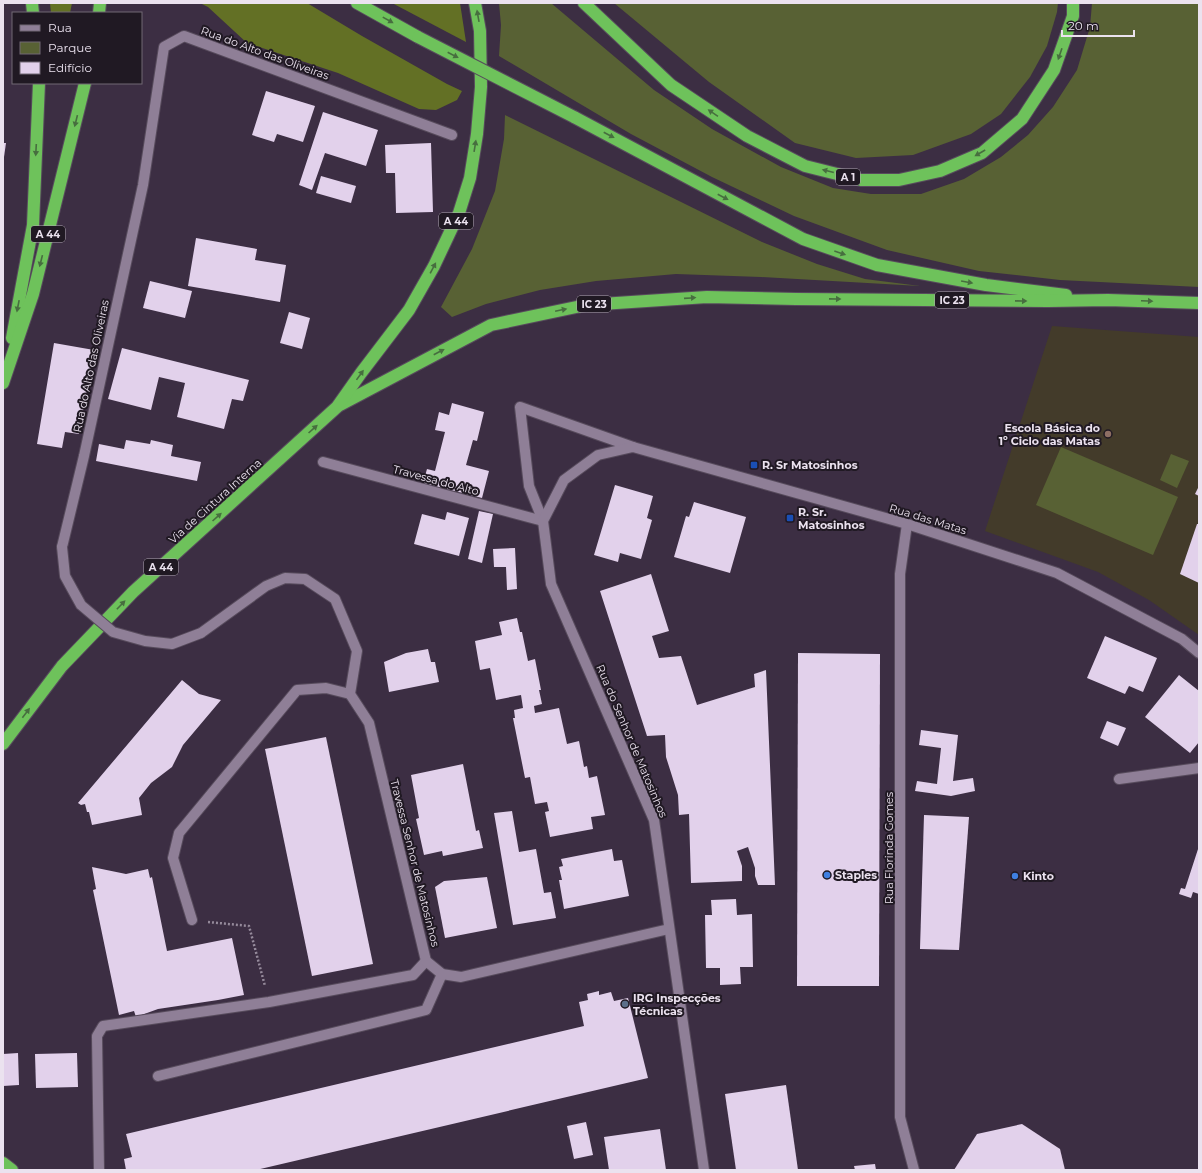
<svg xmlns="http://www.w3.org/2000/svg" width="1202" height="1173" font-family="Montserrat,sans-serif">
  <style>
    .education { fill: #433b2a }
    .green { fill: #586134 }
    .forest { fill: #637025 }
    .building { fill: #e2d1eb }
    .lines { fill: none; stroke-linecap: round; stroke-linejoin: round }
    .lane-casing { stroke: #574b5c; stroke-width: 12 }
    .street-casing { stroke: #574b5c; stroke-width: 12 }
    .highway-casing { stroke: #574b5c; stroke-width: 14 }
    .path { stroke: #958a9b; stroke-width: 2.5; stroke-dasharray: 2 2; stroke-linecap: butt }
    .lane { stroke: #8f7f97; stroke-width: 10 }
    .street { stroke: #8f7f97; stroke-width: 10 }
    .highway { stroke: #6ec25b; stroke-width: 12 }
    .street-bridge-casing { stroke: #574b5c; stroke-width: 12; stroke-linecap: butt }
    .highway-bridge-casing { stroke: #574b5c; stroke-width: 14; stroke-linecap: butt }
    .street-bridge { stroke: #8f7f97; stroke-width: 10 }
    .highway-bridge { stroke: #6ec25b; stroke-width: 12 }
    .oneway { fill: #476e3f }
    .education-dot { fill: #8d6e63; stroke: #201923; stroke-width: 1.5 }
    .transit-dot { fill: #1a4fb4; stroke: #201923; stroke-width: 1.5 }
    .shop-dot { fill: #3f7fe0; stroke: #201923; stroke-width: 1.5 }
    .service-dot { fill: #5c6f8a; stroke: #201923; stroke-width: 1.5 }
    .labels { text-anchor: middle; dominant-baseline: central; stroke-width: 4; stroke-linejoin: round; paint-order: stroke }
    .shield { fill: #201923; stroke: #aea6b2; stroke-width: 1 }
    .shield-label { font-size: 10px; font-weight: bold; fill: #ebe2ef }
    .street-label { font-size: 11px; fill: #ebe2ef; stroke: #201923 }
    .poi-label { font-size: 11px; font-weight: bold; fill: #ebe2ef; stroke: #201923; text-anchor: start }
  </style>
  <rect width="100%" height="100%" fill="#3c2e43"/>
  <path class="education" d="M1052,326l147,11v298l-50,-35 -51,-28 -113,-41z"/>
  <g class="green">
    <path d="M499,3h52l103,87 58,39 69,38 52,21 38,6h50l43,-15 37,-22 27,-22 25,-28 24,-37 13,-43 2,-24h107v284l-139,-7 -81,-9 -92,-21 -93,-34 -82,-39 -81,-43 -132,-78 2,-31z"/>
    <path d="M614,3h444l-1,9 -10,34 -17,31 -29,37 -30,20 -58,21 -57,3 -61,-15 -86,-61z"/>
    <path d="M505,115l257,127 55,22 48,15 55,7 -159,-9 -85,-3 -80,7 -56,9 -54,14 -34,13 -11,-10 31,-58 23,-58 9,-52z"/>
    <path d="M1061,447l117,50 -25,58 -117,-50z"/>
    <path d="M1171,454l18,7 -12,27 -17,-8z"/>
  </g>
  <g class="forest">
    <path d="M50,3h22l-2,10h-19z"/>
    <path d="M200,3h107l55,33 85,48 15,7 -5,9 -21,10 -17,-1 -81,-36 -91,-30 -39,-36z"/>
    <path d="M392,3h68l6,39z"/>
  </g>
  <g class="building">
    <path d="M266,91l49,15 -12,36 -26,-8 -3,8 -22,-7z"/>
    <path d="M323,112l55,18 -12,36 -41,-13 -13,37 -13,-5z"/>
    <path d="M3,143h3l-2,14h-1z"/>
    <path d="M431,143l2,69 -37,1 -1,-40h-9l-1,-28z"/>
    <path d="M321,176l35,10 -5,17 -35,-10z"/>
    <path d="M196,238l61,11 -2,11 31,5 -6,37 -92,-16z"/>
    <path d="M150,281l42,10 -7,27 -42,-10z"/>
    <path d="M289,312l21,6 -8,31 -22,-6z"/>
    <path d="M54,343l40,7 -15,84 -14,-2 -3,16 -25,-4z"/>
    <path d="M122,348l127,32 -6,21 -11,-2 -8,30 -47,-12 8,-34 -26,-6 -8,33 -43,-11z"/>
    <path d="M452,403l32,9 -7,29 -4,-1 -7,25 23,6 -7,27 -59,-15 4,-14 8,2 10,-39 -10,-2 4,-18 10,3z"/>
    <path d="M126,440l24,4 1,-4 22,5 -2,11 30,6 -4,19 -101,-20 3,-17 25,5z"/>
    <path d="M615,485l38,11 -6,22 5,2 -11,39 -21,-6 -2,9 -24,-7z"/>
    <path d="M1199,486v10l-4,-2z"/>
    <path d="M694,502l52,15 -16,56 -56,-16 12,-41 3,1z"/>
    <path d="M479,511l14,3 -11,49 -14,-4z"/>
    <path d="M447,512l22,6 -10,38 -45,-12 8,-30 23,6z"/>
    <path d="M1197,524h2v59l-19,-9z"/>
    <path d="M515,548l2,41 -10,1 -1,-23h-12l-1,-18z"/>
    <path d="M651,574l18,57 -17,5 7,22 22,-2 16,49 58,-18 -1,-13 12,-4 9,215h-17l-3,-9v-8l-7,-21 -11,4 5,15v15l-51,2 -2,-69 -10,1 -1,-20 -12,-38 -1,-22 -18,1 -47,-145z"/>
    <path d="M517,618l3,14h2l6,29 7,-2 6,31h-2l3,14 -8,2 1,7 24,-5 8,36 12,-3 5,26 3,-1 2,12 8,-2 8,39 -14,2 2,12 -43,8 -5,-25 4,-1 -2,-9 -12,2 -5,-27 -5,1 -12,-60h2l-1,-8 9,-2 -2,-13 -25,5 -6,-32 -10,2 -5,-29 27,-6 -3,-13z"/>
    <path d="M1105,636l52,22 -14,34 -14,-6 -4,8 -38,-16z"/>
    <path d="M428,649l3,13h4l4,20 -50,10 -5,-30 22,-9z"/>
    <path d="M798,653l82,1 -1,332h-82z"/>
    <path d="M1179,675l20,16v51l-9,11 -45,-36z"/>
    <path d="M182,680l17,14 22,6 -38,45 -11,22 -21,16 -12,15 3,17 -50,10 -3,-13h-2l-2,-8 -4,1 -3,-2z"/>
    <path d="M1107,721l19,7 -8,18 -18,-8z"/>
    <path d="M921,730l37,5 -5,46 20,-3 2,13 -24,5 -36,-5 2,-10 20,3 4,-36 -22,-3z"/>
    <path d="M326,737l47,227 -61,12 -47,-227z"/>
    <path d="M463,764l13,67 3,-1 4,18 -40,8 -1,-5 -18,4 -8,-36 3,-1 -8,-43z"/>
    <path d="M512,811l7,41 17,-3 8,44 7,-1 5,26 -43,7 -19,-112z"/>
    <path d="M924,815l45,2 -10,133 -39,-1z"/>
    <path d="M1199,846v48l-6,-2 -2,6 -12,-4 2,-6 4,1z"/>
    <path d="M612,849l2,12 8,-1 7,36 -65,13 -5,-29h3l-3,-13 4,-1 -2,-7z"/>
    <path d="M92,867l34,7 22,-5 2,9 2,-1 15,74 65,-13 12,57 -26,5 -60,9 -22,8 -2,-6 -15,4 -26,-125 3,-1z"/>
    <path d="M487,877l10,51 -52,10 -10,-51 9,-6z"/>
    <path d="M736,899l1,16 15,-1 1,53h-13l1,17 -21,1v-17h-14l-1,-53h7l-1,-15z"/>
    <path d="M599,991v4l12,-3 3,9 14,-3 20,80 -392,92h-130l-2,-11 8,-2 -6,-23 458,-108 -5,-24 9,-2 -1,-6z"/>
    <path d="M18,1053l1,32 -16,1v-32z"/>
    <path d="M77,1053l1,34 -42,1 -1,-34z"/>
    <path d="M786,1085l12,85h-62l-11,-76z"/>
    <path d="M586,1122l7,33 -19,4 -7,-33z"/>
    <path d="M1022,1124l38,25 5,21h-111l23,-36z"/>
    <path d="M660,1129l6,41h-57l-5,-33z"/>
    <path d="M875,1164l1,6h-21l-1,-4z"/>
  </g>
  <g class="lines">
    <defs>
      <g id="lane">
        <path d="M543,521l-14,-35 -9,-79 113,40"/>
        <path d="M192,920l-19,-62 6,-25 118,-143 29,-2 24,6"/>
        <path d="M158,1076l268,-66 16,-36"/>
        <path d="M99,1170l-2,-134 6,-10 166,-24 144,-27 13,-14"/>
      </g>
      <g id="street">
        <path d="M323,462l220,59"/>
        <path d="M907,524l-7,50v543l14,53"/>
        <path d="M62,547l22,-91 59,-271 21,-138 20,-11 268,99"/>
        <path d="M201,633l65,-47 19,-8 20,1 30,20 22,52 -7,43 19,29 57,238 16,13 19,3 208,-48"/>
        <path d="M1119,779l80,-11"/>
        <path d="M704,1170l-50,-350 -103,-236 -8,-63 21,-41 34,-25 35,-8 274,77 150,49 125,66 17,14"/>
      </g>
      <g id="highway">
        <path d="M32,3l1,10"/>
        <path d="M357,3l61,34"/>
        <path d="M584,3l87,82 76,51 58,30 56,14h38l41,-9 42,-18 40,-34 32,-49 19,-54v-13"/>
        <path d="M99,13l1,-10"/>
        <path d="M574,117l229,122 74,26 109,20 80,10"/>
        <path d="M12,338l21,-113 6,-142"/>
        <path d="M3,383l30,-89 52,-211"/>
        <path d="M340,405l151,-80 95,-20 121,-8 89,2 252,2 60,-1 91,3"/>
        <path d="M3,744l59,-78 71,-74 204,-185 24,-34 48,-63 25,-44 25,-53 11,-35 7,-44 4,-47 -1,-56 -5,-28"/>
        <path d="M3,1163l9,7"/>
      </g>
    </defs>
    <use href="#lane" class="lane-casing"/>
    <use href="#street" class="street-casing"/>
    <use href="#highway" class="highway-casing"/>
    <path class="path" d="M208,922l41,4 16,60"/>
    <use href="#lane" class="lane"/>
    <use href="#street" class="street"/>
    <use href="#highway" class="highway"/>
    <defs>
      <path id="street-bridge" d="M62,547l3,29 16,29 32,27 32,9 27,3 29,-11"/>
      <path id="highway-bridge" d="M418,37l156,80"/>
    </defs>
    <use href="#street-bridge" class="street-bridge-casing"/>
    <use href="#highway-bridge" class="highway-bridge-casing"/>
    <use href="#street-bridge" class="street-bridge"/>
    <use href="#highway-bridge" class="highway-bridge"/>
  </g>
  <defs><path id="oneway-solid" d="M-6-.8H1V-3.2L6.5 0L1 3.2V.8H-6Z"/></defs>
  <g class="oneway">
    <use href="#oneway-solid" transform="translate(478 16) rotate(-100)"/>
    <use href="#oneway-solid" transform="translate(388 20) rotate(29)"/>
    <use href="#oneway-solid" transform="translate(1060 54) rotate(109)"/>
    <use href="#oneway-solid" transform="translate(453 55) rotate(27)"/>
    <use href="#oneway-solid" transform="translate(713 113) rotate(-146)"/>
    <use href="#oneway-solid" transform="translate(76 121) rotate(104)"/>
    <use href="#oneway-solid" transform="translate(609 135) rotate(28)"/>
    <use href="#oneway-solid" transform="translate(475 146) rotate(-81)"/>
    <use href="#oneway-solid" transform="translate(36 150) rotate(93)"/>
    <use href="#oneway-solid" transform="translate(980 153) rotate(150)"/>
    <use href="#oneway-solid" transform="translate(828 171) rotate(-166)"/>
    <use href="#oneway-solid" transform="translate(723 197) rotate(28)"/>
    <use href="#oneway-solid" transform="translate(840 253) rotate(19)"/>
    <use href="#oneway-solid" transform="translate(41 261) rotate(104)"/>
    <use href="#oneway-solid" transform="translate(433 268) rotate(-62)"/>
    <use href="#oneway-solid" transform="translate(967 282) rotate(10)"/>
    <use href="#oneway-solid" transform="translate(690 298) rotate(-4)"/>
    <use href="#oneway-solid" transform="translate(835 299) rotate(1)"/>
    <use href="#oneway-solid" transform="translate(1021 301) rotate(1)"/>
    <use href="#oneway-solid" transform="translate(1147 301) rotate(2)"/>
    <use href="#oneway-solid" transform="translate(18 306) rotate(101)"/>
    <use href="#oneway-solid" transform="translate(561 310) rotate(-12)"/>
    <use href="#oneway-solid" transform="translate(439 352) rotate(-28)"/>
    <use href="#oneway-solid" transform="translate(360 375) rotate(-54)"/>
    <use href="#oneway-solid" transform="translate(313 429) rotate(-42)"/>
    <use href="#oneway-solid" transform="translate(217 517) rotate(-42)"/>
    <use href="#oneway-solid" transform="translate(121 605) rotate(-46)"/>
    <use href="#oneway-solid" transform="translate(26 713) rotate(-53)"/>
  </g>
  <circle class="education-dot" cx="1108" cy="434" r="4"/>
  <g class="transit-dot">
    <rect x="750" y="461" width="8" height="8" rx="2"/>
    <rect x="786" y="514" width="8" height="8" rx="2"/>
  </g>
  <g class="shop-dot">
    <circle cx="827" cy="875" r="4"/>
    <circle cx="1015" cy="876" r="4"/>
  </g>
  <circle class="service-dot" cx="625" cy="1004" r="4"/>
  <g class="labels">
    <g class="shield">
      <rect x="836" y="169" width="24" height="16" rx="3"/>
      <rect x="439" y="213" width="34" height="16" rx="3"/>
      <rect x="31" y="226" width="34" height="16" rx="3"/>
      <rect x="935" y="292" width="34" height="16" rx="3"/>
      <rect x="577" y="296" width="34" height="16" rx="3"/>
      <rect x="144" y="559" width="34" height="16" rx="3"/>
    </g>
    <g class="shield-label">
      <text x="848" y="177">A 1</text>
      <text x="456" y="221">A 44</text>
      <text x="48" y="234">A 44</text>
      <text x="952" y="300">IC 23</text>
      <text x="594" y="304">IC 23</text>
      <text x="161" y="567">A 44</text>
    </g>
    <g class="street-label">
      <text transform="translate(265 53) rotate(20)">Rua do Alto das Oliveiras</text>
      <text transform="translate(91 366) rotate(-78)">Rua do Alto das Oliveiras</text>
      <text transform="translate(436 480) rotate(15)">Travessa do Alto</text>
      <text transform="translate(215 501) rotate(-42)">Via de Cintura Interna</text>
      <text transform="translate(928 519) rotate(17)">Rua das Matas</text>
      <text transform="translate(632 741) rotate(67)">Rua do Senhor de Matosinhos</text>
      <text transform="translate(889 848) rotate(-90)">Rua Florinda Gomes</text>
      <text transform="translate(415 863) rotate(76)">Travessa Senhor de Matosinhos</text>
    </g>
    <g class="poi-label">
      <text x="1100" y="428" text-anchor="end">Escola Básica do<tspan x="1100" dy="13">1º Ciclo das Matas</tspan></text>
      <text x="762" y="465">R. Sr Matosinhos</text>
      <text x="798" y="512">R. Sr.<tspan x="798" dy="13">Matosinhos</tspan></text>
      <text x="835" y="875">Staples</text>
      <text x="1023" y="876">Kinto</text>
      <text x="633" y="998">IRG Inspecções<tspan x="633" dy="13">Técnicas</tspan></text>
    </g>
  </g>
  <rect width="1202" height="1173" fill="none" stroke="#ebe2ef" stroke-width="8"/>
  <rect x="12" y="12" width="130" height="72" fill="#201923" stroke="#716975"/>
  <rect x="20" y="25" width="20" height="6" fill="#8f7f97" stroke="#716975"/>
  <text x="48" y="32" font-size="12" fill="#ebe2ef">Rua</text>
  <rect x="20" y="42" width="20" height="12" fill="#586134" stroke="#716975"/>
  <text x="48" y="52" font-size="12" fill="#ebe2ef">Parque</text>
  <rect x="20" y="62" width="20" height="12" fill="#e2d1eb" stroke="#716975"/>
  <text x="48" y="72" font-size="12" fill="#ebe2ef">Edifício</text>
  <path d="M1062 30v6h72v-6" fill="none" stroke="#ebe2ef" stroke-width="2"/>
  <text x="1068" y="30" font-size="12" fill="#ebe2ef" stroke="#201923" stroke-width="3" paint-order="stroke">20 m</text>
</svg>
